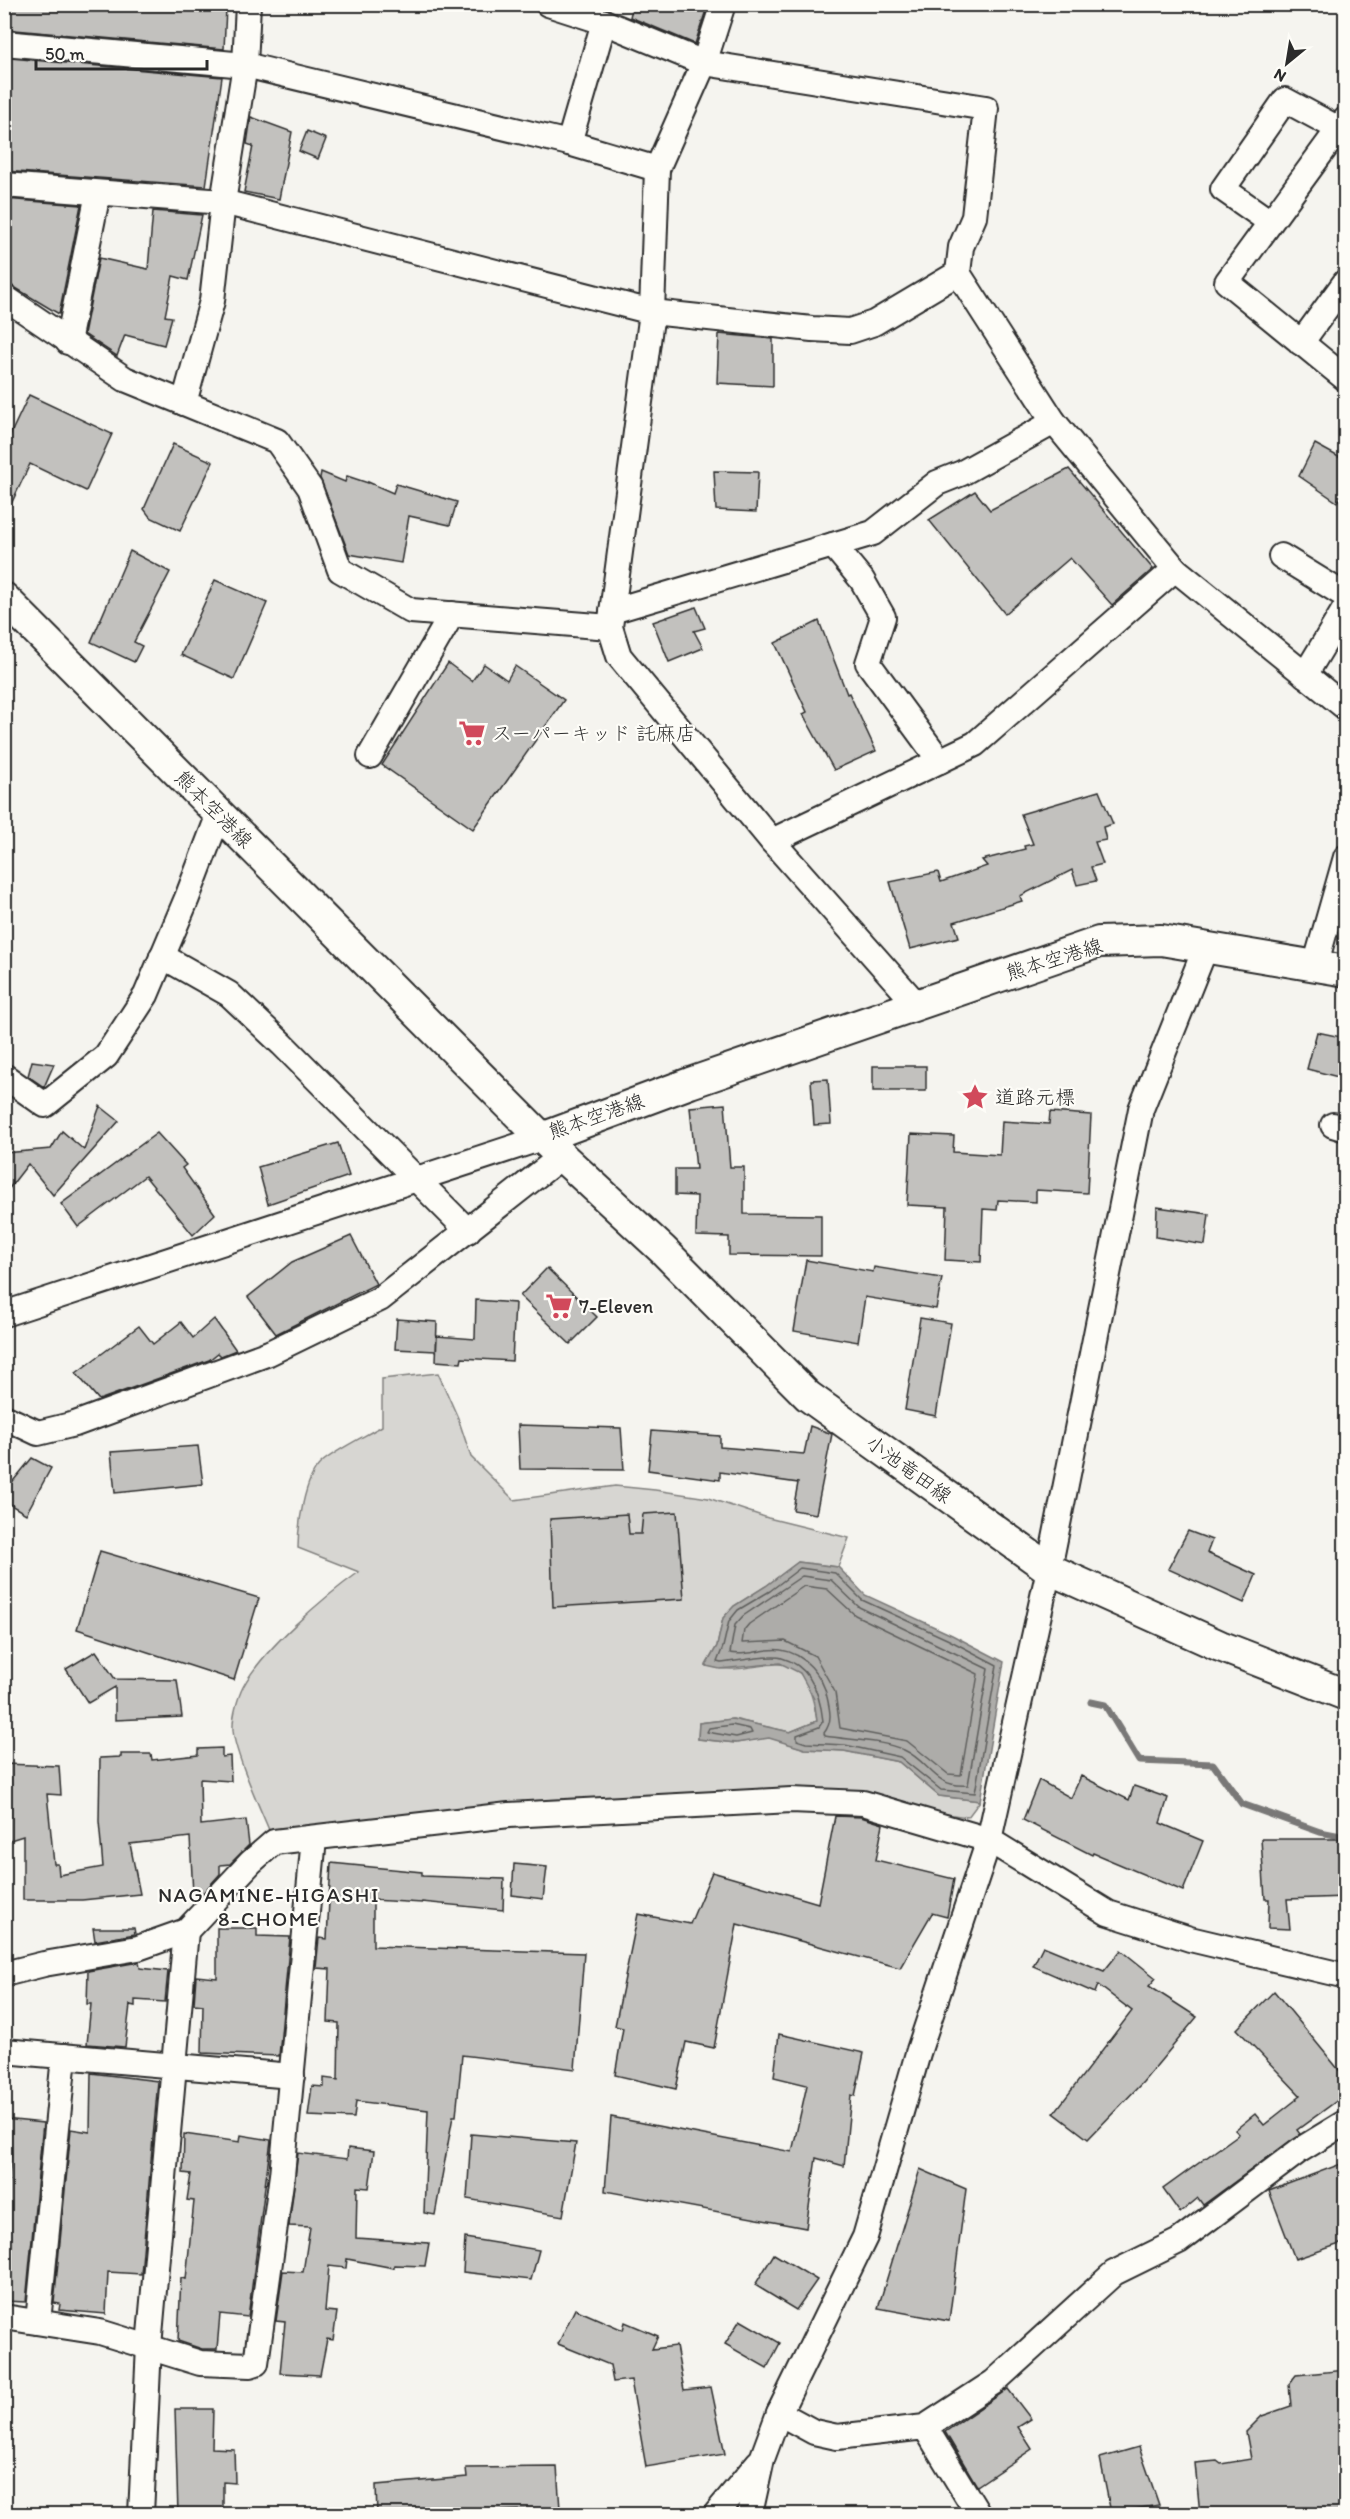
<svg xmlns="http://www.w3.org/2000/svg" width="1350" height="2519" font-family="Itim,'Klee One',sans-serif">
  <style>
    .green { fill: #d7d6d2; stroke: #81807e; stroke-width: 1.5 }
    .water { fill: #adaca9; stroke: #797877; stroke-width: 1.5 }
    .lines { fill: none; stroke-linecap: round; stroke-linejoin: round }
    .shore { stroke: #5f5f5d; stroke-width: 1.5 }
    .stream { stroke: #797877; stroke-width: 7 }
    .building { fill: #c2c1be; stroke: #2b2b2b; stroke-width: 1.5 }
    .minor-casing { stroke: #2b2b2b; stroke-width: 28 }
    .major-casing { stroke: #2b2b2b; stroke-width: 34 }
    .minor { stroke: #fdfcf7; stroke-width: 24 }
    .major { stroke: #fdfcf7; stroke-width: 30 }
    .labels { text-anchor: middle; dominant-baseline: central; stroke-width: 4.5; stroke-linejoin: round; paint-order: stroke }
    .poi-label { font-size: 20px; fill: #2b2b2b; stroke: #fdfcf7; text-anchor: start }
    .street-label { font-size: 20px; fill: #2b2b2b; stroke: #fdfcf7 }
    .neighbourhood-label { font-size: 21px; letter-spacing: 1.5px; fill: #2b2b2b; stroke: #fdfcf7 }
  </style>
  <rect width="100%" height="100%" fill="#f5f4ef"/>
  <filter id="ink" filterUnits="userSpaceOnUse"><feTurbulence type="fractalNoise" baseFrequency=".0167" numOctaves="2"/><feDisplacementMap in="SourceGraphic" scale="12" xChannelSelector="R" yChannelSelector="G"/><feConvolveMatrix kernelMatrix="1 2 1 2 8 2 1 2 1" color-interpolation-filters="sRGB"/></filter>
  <g filter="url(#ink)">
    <path class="green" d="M438,1373l20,45 13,39 43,43 101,-14 40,4 53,8 60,20 81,20 -11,29 -40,-5 -32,24 -32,20 -11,12 -6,28 -11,19c52,19 97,-40 111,56l-27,11 -57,-13 -34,4 -1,16 38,4 33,-6 36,12 39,2 55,11 40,34 41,5 -12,16 -105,-14 -589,39c-9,-23 -43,-95 -41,-116 0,-11 5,-29 10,-39 20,-38 81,-90 116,-115l-61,-24c0,-22 6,-70 23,-85 13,-12 44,-27 61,-37v-47z"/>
    <path class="water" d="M798,1562l40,5 27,28 87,40 52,27 -24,139 -41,-5 -40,-34 -55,-11 -39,-2 -36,-11 -33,5 -38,-4 1,-16 33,-4 58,13 27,-11 -3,-22 -14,-26 -20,-10 -60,6 -14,-3 11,-20 6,-28 11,-12 32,-20z"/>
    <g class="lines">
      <g class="shore">
        <path d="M800,1568l35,5 27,27 87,40 48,25 -22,128 -34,-3 -41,-33 -55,-12 -39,-2 -9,-3v-5l22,-8 4,-6c-3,-27 -12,-55 -41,-63 -11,-4 -48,4 -61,5l-4,-1 6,-15 6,-26 9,-11 32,-19z"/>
        <path d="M802,1576l29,4 28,27 129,62 -20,116c-35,3 -37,-23 -64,-35 -22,-10 -55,-10 -79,-14l-1,-3c9,-11 6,-23 3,-36 -4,-21 -23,-44 -46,-47 -16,-3 -34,7 -51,3l5,-28 8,-9z"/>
        <path d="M804,1586l23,3 28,26 123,59 -17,101 -13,-1 -41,-33 -67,-13 -5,-36 -20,-36 -30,-15 -43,2 2,-13 5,-6z"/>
        <path d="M732,1725l18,4 2,4 -16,4 -29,-5 2,-4z"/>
      </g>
      <path class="stream" d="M1091,1702l14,3 34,56 74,3 29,40 78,28 26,5"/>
    </g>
    <g class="building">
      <path d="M4,4h202l20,4 -2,41 -220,-20z"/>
      <path d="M633,4h75l-13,40 -65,-27z"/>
      <path d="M10,58l212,19 -16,109 -202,-15z"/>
      <path d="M251,117l41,15 -13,67 -35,-7 9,-46 -6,-2z"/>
      <path d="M307,131l19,8 -8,20 -19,-8z"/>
      <path d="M4,199l77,6 -22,109 -55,-33z"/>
      <path d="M153,211l49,4 -14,65 -15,-4 -8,40 7,1 -8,28 -39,-10 -8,21 -33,-22 15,-76 49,11z"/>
      <path d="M719,334l54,5v47l-56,-3z"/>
      <path d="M29,395l83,39 -26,57 -56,-27 -26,55v-71z"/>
      <path d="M173,444l40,18 -33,69 -30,-14 -6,-8z"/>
      <path d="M1315,444l31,17v28l-9,13 -38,-26z"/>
      <path d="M1069,469l84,100 -41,36 -42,-47 -65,56 -76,-94 46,-29 15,19z"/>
      <path d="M714,471l44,1 -2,40 -40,-2z"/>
      <path d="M321,472l24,10 2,-6 21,7v-1l25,11 3,-9 61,18 -7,23 -41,-9 -8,47 -52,-9 -29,-76z"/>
      <path d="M130,551l40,21 -36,70 8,4 -8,16 -43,-20z"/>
      <path d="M215,580l52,23 -33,76 -53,-24z"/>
      <path d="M696,607l9,21 -11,3 9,17 -34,14 -16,-40z"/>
      <path d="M819,621l28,73 2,-1 27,58 -42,19 -31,-56 4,-2 -32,-69z"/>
      <path d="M448,663l24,18 12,-17 23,16 8,-14 49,34 -91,129 -91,-64z"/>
      <path d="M1099,791l14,33 -10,3 3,13 -11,2 8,22 -12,3 5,14 -19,4 -5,-15 -52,26 2,5 -68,21 5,15 -49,12 -20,-67 48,-10 3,10 46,-16 -5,-6 43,-11 -1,-3 9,-2 -12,-30z"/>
      <path d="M1317,1032l29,6v41l-39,-10z"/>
      <path d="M32,1061l22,3 -10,23 -16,-11z"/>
      <rect x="873" y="1066" width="53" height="25"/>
      <path d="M828,1079l3,45 -17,1 -3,-45z"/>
      <path d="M725,1104l5,63h14v47l77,1v41l-92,-1v-18l-33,-1 1,-40 -22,-1v-26h21l-6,-62z"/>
      <path d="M100,1106l19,15 -66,74 -25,-31 -24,31v-42l47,-4 11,-18 22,19z"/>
      <path d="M1050,1112l41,3 -4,78 -51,-3v12l-38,-2 -1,10 -14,-1 -2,53 -36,-2 2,-53 -40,-2 4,-71 43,2 -1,16 47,3 2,-34 47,3z"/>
      <path d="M157,1133l29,32 -4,3 33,46 -22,21 -48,-59 -67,51 -17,-23z"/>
      <path d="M338,1143l11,33 -81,28 -10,-37z"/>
      <path d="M1157,1207l52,7 -4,31 -49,-8z"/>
      <path d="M351,1236l25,48 -100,50 -28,-37 44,-35z"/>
      <path d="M806,1260l67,12 1,-5 68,11 -6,31 -71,-12 -7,45 -64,-11z"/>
      <path d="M547,1268l50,49 -27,27 -50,-48z"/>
      <path d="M476,1300l39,3 -3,58 -50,-3 -1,5 -25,-2 1,-25 38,3z"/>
      <path d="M920,1318l31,5 -15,93 -31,-6z"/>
      <path d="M214,1319l22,31 -15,6 -3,-3 -9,7 -110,40 -23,-27 63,-47 14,18 28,-22 12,16z"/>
      <path d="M397,1319l40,3 -1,29 -41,-2z"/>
      <path d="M518,1425l103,3 3,42 -104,-1z"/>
      <path d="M810,1426l22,8 -16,80 -23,-4 5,-27 -78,-11v8l-72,-10 4,-39 68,5v11l84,7z"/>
      <path d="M198,1446l5,38 -88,9 -4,-41z"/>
      <path d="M32,1458l19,10 -25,46 -22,-13v-9z"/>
      <path d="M677,1512l7,87 -131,8 -3,-88 77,-5 2,20h12l2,-20z"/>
      <path d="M1188,1531l24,9 -5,13 49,22 -12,28 -76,-34z"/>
      <path d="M100,1551l159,47 -25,82 -157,-51z"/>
      <path d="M96,1651l19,28 62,1 5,37 -67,3v-33l-27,16 -22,-34z"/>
      <path d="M222,1748v9l8,-1 1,25 -31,-2 1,46 45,-5 3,25 -19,19 -10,1v9l-18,20h-9l-3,-57 -60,7 10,50 -58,6h-59v-64l-19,6v-78l55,2 2,29 -14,-1 7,70h4l1,11 44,-8 -4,-46 1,-63 21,-1v-3h30l1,6 46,-5v-6z"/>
      <path d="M1081,1776l48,24 5,-14 34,12 -8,25 43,18 -20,50 -90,-38 -1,2 -69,-35 16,-40 32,18z"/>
      <path d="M835,1816l26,1 22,7 -7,36 78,19 -7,38 -15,-4 -32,55 -163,-44 -23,124 -28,-6 -10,47 -61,-14 8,-47 -8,-2 23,-112 52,10 22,-52 106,31z"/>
      <path d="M1261,1839h85v58l-59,2 3,30 -22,-1 1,-29h-4z"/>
      <path d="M331,1863l91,9v4l82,3 -1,31 -81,-8v1l-49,-3v46l211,7 -9,116 -113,-14 -6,61h-3l-18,99 -11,-2 4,-103 -72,-9 -2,17 -46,-2 4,-30 12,1v-9l14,2 1,-57 -11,-1 2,-53 -14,-1 3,-30 8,1z"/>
      <path d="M514,1864l33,3 -4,32 -31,-4z"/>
      <path d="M93,1928h41l1,6 -40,7z"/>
      <path d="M217,1928h40v8l33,1 -11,119 -77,-3 1,-48 -9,-1 2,-28 21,2z"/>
      <path d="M1043,1946l61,25 17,-21 35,28 -7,8 48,31 -54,65 -55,57 -34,-26 78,-102 -34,-26 -3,8 -62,-27z"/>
      <path d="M139,1962l1,6 28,3 -3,31 -30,-2v6l-5,-1 -5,42 -38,-3 4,-40h-4l1,-33z"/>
      <path d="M1274,1991l65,79 7,-4v28l-49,36 3,4 -97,71 -5,-7 -18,15 -17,-24 76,-55 -4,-4 20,-16 9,11 33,-26 -1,-1 4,-3 -63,-66z"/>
      <path d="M779,2034l85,19 -9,43 -4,-1 -7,71 -28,-8 -10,70 -201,-37 6,-74 181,35 15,-67 -33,-8z"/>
      <path d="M91,2073l67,8 -17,193 -33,-2 -2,42 -47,-4 1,-6 -6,-1 17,-174 19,3z"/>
      <path d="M4,2119l39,4 -17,179 -22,-1v-38h2l3,-63h-2l4,-47 -7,-1z"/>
      <path d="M184,2134l56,8 1,-7 30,5 -23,177 -28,-3 -3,35h-15l-24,-8 3,-63 5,1 8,-78 -7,-1 4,-26 -8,-1z"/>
      <path d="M471,2134l105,9 -13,73 -96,-17z"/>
      <path d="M348,2148l26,3 -5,37 -12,-1 -1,51 73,5 -4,23 -31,-1v3l-47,-9 -1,9 -17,-2 -4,45 12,1 -4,28 -6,-1 -7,36 -40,-2 5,-51 -9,-1 7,-50 20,1 7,-45 -21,-1 9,-73 49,6z"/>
      <path d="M1346,2162v80l-51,17 -26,-68z"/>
      <path d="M920,2169l46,20 -17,132 -71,-13z"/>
      <path d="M465,2238l74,12 -8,30 -68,-8z"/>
      <path d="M774,2254l43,26 -21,30 -41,-25z"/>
      <path d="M575,2309l48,21 2,-8 33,14 -6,13 24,-3 8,44 27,-3 14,67 -79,13 -15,-87 -18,2 -3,-17 -52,-21z"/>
      <path d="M740,2320l40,23 -13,25 -42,-24z"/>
      <path d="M1346,2370v144h-146l-5,-51 22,-2 4,3 30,-5 -5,-27 16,-16 29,-10 -2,-22 7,-9z"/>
      <path d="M1008,2389l23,30 -13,8 14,22 -55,37 -32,-54z"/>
      <path d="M175,2409h38l-1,39 22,1 1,34 -12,-1v32h-45z"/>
      <path d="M1139,2447l20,58 -48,8 -11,-55z"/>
      <path d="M557,2467l3,42 -100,3v2h-83l-1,-29 91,-8 -1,-9z"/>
    </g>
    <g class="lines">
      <defs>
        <g id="minor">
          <path d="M248,4l-3,61 -22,137 -11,99 -28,102 93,38 33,47 30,82 71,41 199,16"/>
          <path d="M548,4l56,18 100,41 282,45 -12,109 -13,30 -3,26 96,149 121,147 171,139"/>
          <path d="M723,4l-19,59 -47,106 -5,143 -42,315 9,29 153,185 146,165"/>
          <path d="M4,43l241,22 324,78 88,26"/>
          <path d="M1346,119l-119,163 119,97"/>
          <path d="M569,143l35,-121"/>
          <path d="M4,185l219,17 429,110 160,17 38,2 24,-8 84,-50"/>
          <path d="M1270,222l-47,-33 62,-89 54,29"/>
          <path d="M4,297l121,82 59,24"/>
          <path d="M68,342l30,-149"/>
          <path d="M1301,343l45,-62"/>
          <path d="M833,545l29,35 21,37 -15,46 72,98"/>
          <path d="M1281,556l65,40"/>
          <path d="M612,611l261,-78 64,-50 25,-10 92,-51"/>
          <path d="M1305,675l41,-68"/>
          <path d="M370,756l82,-142"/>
          <path d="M772,841l203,-97 200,-175"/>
          <path d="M162,956l67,38 53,50 186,187"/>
          <path d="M1315,966l31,-109"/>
          <path d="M4,1076l41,29 61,-49 40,-61 41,-97 32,-84"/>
          <path d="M1333,1125l13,4"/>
          <path d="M4,1314l538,-176"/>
          <path d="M4,1417l34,16 37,-9 194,-71 111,-54 182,-143"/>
          <path d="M4,1974l40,-10 94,-16 48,-17 65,-69 23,-20 235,-27 282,-15 72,3 126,37 119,73 82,26 156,37"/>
          <path d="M4,2051l288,25"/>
          <path d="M4,2317l96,15 100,31 50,2 6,-2 26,-188 32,-337"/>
          <path d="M38,2322l26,-266"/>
          <path d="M779,2413l35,19 23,5 88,-10 53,87"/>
          <path d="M925,2427l69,-45 120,-109 65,-32 121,-91 46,-28"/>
          <path d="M141,2514l8,-168 37,-415"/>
          <path d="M716,2514l42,-51"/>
          <path d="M750,2514l12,-55 17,-46 86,-176 53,-184 71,-213 60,-271 92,-460 64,-160"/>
        </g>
        <g id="major">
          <path d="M4,598l538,540 121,112 145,146 241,173 171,77 126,49"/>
          <path d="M542,1138l148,-55 409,-141 62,-2 185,31"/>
        </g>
      </defs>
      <use href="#minor" class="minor-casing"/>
      <use href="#major" class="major-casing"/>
      <use href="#minor" class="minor"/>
      <use href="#major" class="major"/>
    </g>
  </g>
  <defs>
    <symbol id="supermarket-bare" viewBox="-9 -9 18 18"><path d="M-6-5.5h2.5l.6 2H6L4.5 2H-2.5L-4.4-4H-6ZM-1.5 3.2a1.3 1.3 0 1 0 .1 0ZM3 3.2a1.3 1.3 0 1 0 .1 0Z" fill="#d1495b" stroke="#fdfcf7" stroke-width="2.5" paint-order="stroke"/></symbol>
    <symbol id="sight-bare" viewBox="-9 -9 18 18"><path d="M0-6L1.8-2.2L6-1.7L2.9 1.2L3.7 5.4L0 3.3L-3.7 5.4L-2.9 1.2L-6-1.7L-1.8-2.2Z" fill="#d1495b" stroke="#fdfcf7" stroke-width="2.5" paint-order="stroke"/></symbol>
  </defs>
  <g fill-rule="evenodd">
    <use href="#supermarket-bare" x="453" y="714" width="38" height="38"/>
    <use href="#sight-bare" x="956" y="1078" width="38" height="38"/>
    <use href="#supermarket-bare" x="540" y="1287" width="38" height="38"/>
  </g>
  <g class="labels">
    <g class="poi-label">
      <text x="492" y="733">スーパーキッド 託麻店</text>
      <text x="995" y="1097">道路元標</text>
      <text x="579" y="1306">7-Eleven</text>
    </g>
    <g class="street-label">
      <text transform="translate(214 809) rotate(45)">熊本空港線</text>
      <text transform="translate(1054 959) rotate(-17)">熊本空港線</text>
      <text transform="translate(596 1116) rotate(-19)">熊本空港線</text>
      <text transform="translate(909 1469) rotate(36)">小池竜田線</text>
    </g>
    <g class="neighbourhood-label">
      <text x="269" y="1894">NAGAMINE-HIGASHI<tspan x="269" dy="24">8-CHOME</tspan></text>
    </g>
  </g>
  <rect width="1350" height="2519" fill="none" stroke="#fdfcf7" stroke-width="24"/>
  <rect x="12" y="12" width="1326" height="2495" fill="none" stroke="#2b2b2b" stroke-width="2" filter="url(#ink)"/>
  <g transform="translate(1287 63) rotate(210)" stroke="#fdfcf7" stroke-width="4.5" paint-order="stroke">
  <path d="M0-4.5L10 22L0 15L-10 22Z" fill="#2b2b2b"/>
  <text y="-9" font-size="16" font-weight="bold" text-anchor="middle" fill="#2b2b2b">N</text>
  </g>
  <path d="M36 60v9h171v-9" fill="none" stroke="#2b2b2b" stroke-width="3"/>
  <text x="45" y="60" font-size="18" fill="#2b2b2b" stroke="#fdfcf7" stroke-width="4.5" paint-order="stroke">50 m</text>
</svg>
